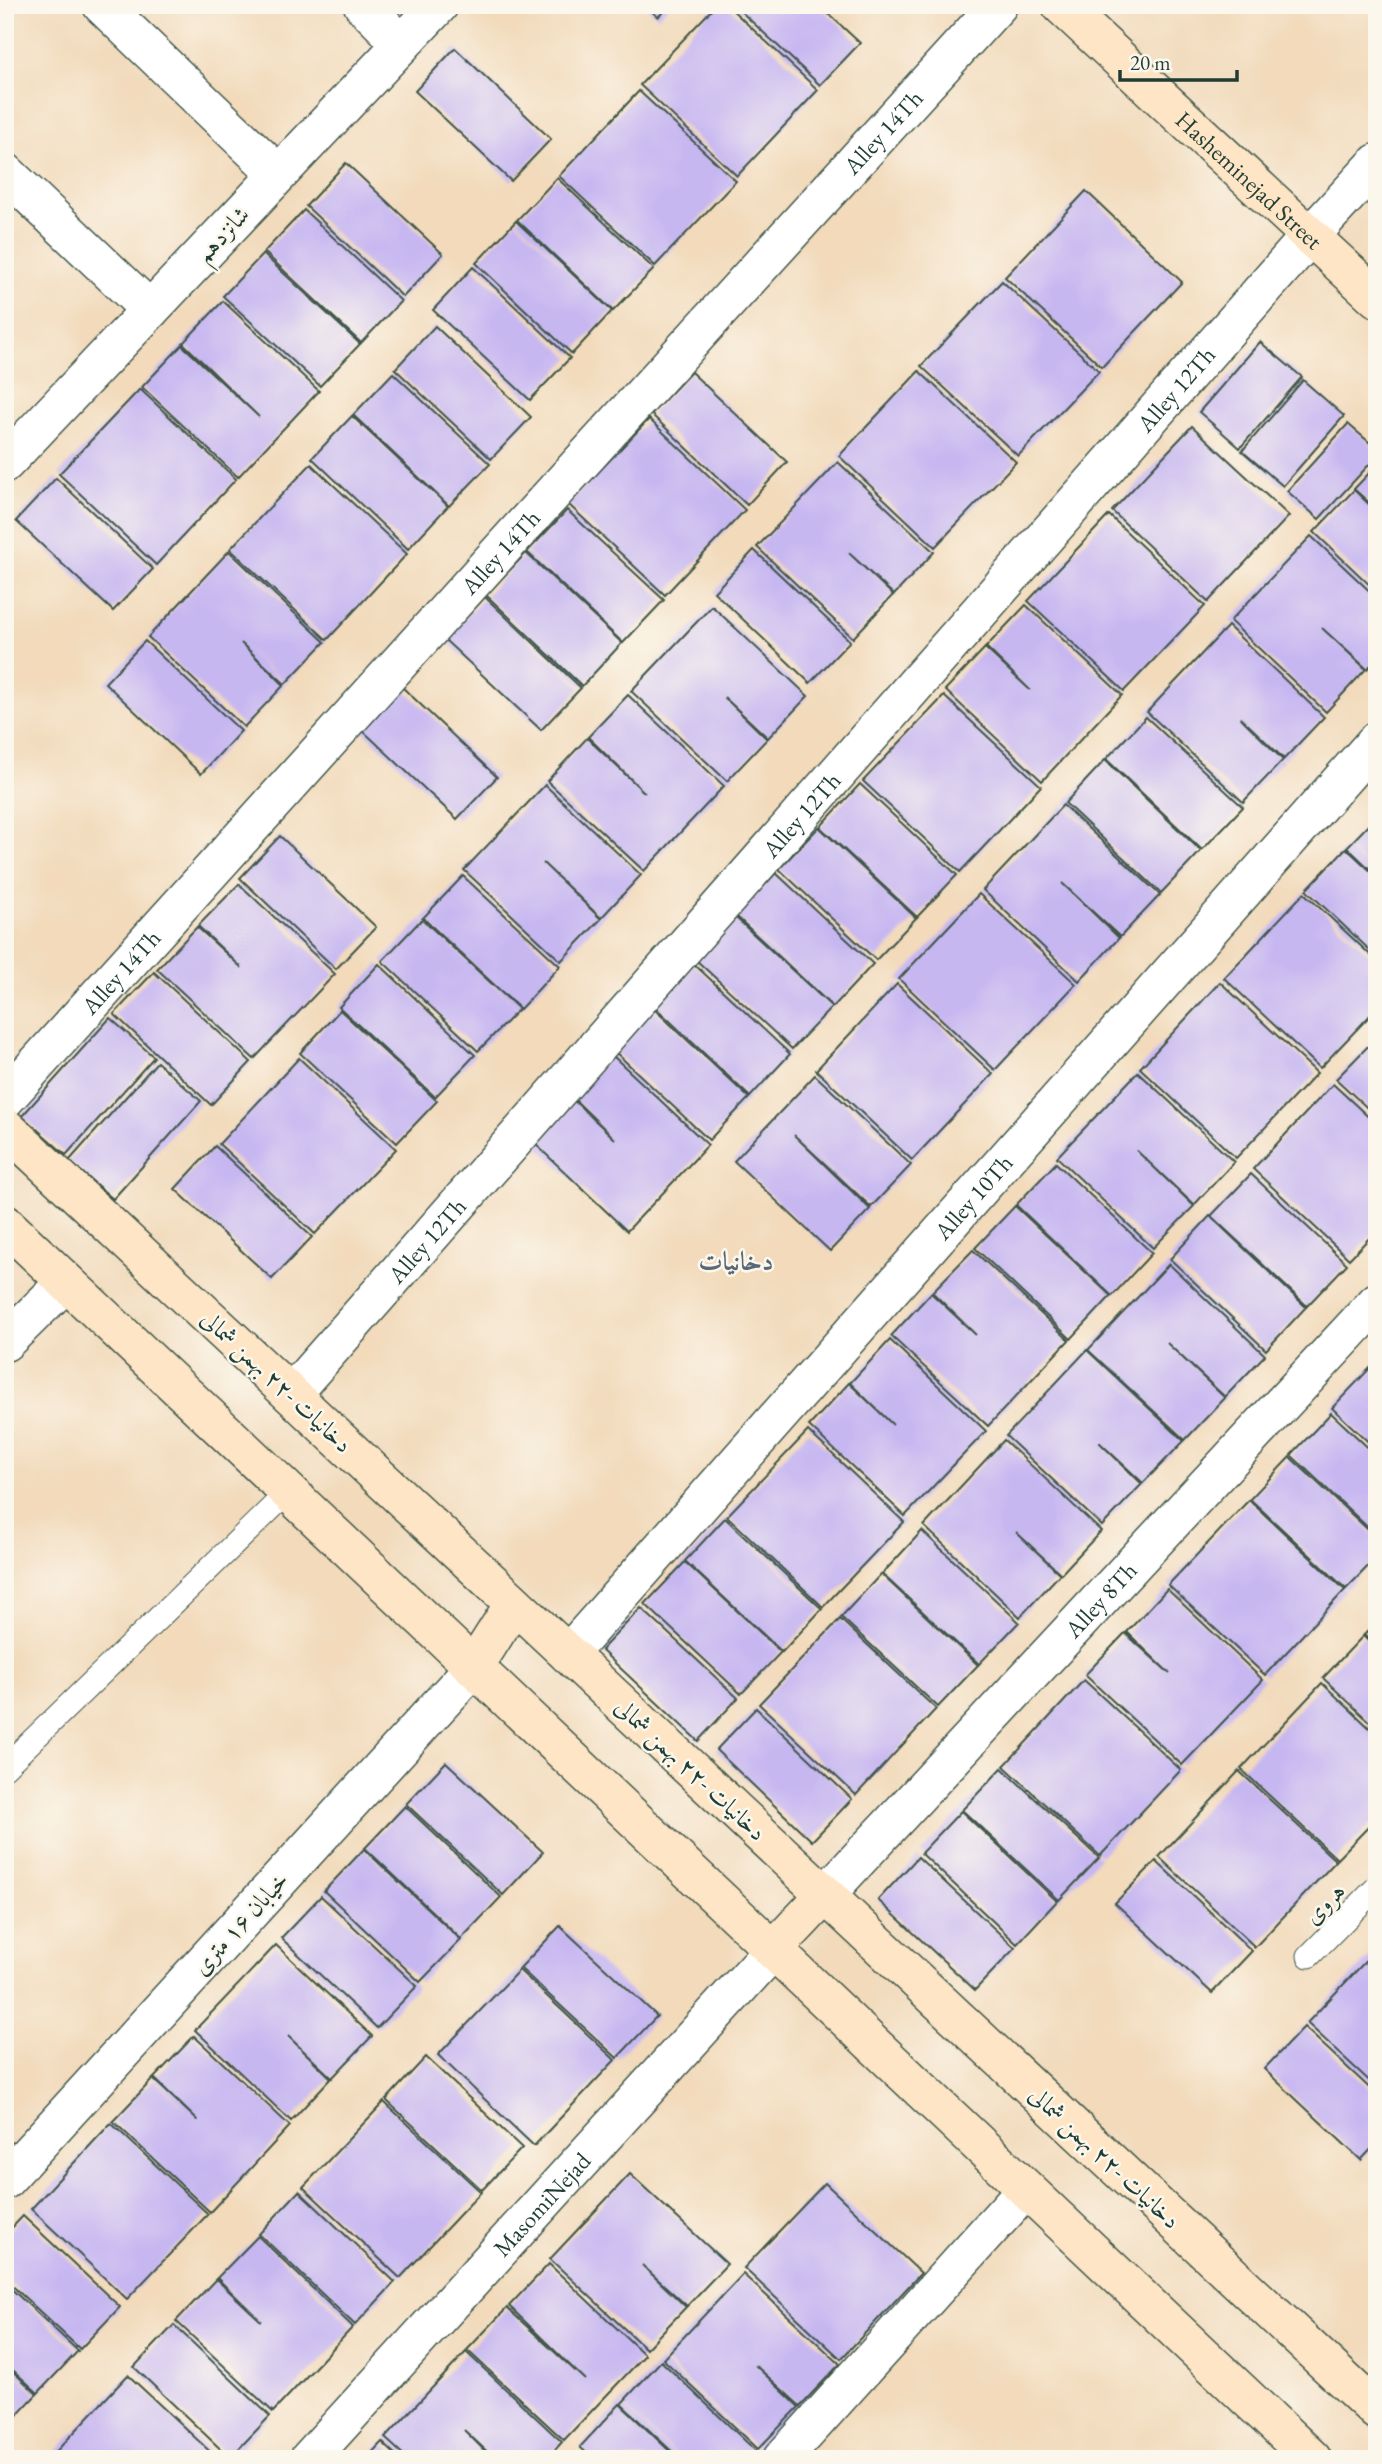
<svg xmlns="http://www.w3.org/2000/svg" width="1382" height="2464" font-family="'EB Garamond',Amiri,serif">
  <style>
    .building { fill: #c7b7f1 }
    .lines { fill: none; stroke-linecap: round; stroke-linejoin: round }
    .lane-casing { stroke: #3f5548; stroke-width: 25 }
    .street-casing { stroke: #3f5548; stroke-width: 41 }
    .secondary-casing { stroke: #3f5548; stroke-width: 41 }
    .lane { stroke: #fff; stroke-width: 23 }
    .street { stroke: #fff; stroke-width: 38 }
    .secondary { stroke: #fde5c5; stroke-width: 38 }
    .labels { text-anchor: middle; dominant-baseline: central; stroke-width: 5; stroke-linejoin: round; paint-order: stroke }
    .street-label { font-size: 24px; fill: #1f3d34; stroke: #fbf7ec }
    .neighbourhood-label { font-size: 26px; font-weight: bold; fill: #5a6876; stroke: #fbf7ec }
  </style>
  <rect width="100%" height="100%" fill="#fbf7ec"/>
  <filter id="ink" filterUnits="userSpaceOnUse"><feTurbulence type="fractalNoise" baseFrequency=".0143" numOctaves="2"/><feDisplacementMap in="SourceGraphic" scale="14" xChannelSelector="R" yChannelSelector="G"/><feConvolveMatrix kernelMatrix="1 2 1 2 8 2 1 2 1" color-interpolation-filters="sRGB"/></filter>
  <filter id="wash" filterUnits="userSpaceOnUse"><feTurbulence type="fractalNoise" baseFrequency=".00686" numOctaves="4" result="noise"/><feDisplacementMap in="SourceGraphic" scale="28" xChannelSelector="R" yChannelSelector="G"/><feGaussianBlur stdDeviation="1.57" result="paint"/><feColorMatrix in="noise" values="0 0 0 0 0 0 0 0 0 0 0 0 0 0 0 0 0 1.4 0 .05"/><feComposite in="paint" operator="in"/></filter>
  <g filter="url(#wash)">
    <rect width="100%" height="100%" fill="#f2dabb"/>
    <g id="blocks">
      <g class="building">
        <path d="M645,5h25l-12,12z"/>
        <path d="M716,5h11l91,85 -81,86 -97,-91z"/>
        <path d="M734,5h85l41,38 -40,42z"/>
        <path d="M455,48l96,91 -40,42 -96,-90z"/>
        <path d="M639,91l97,90 -81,85 -96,-90z"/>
        <path d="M346,163l97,91 -40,43 -97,-91z"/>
        <path d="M557,178l97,91 -41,42 -96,-91z"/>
        <path d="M1086,191l96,91 -80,85 -97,-90z"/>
        <path d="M304,210l97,91 -40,42 -97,-91z"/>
        <path d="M516,221l96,90 -40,43 -96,-91z"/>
        <path d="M263,254l97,90 -40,42 -97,-90z"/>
        <path d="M473,267l97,91 -40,42 -97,-90z"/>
        <path d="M1002,281l97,90 -81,85 -97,-90z"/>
        <path d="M223,301l96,90 -81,86 -96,-90 40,-42 77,72 -76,-74z"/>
        <path d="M435,326l96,91 -40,42 -96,-90z"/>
        <path d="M1260,342l42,35 -62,71 -41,-36z"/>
        <path d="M919,371l97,91 -81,85 -96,-91z"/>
        <path d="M691,372l96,90 -40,43 -96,-91z"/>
        <path d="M393,373l97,91 -41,42 -96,-91z"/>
        <path d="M1303,380l41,36 -61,70 -41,-35z"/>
        <path d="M140,389l96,90 -80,86 -97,-91z"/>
        <path d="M352,416l96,90 -40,43 -96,-91z"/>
        <path d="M649,419l96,91 -80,85 -97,-91z"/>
        <path d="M1348,424l29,25v7l-58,63 -32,-28z"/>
        <path d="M1192,426l97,90 -81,86 -96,-91z"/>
        <path d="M838,462l96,90 -40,43 -45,-42 44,42 -40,43 -96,-91z"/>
        <path d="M311,464l96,90 -80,86 -97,-91z"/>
        <path d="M1377,465v45l-23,-21z"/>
        <path d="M56,478l97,91 -40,42 -97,-90z"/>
        <path d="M1354,490l23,22v80l-63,-60z"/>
        <path d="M567,510l97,90 -41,43 -96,-91z"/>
        <path d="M1109,515l96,91 -81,85 -96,-90z"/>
        <path d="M1311,536l66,62v61l-10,10 -45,-41 44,41 -40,43 -96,-91z"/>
        <path d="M754,550l96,91 -40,42 -96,-91z"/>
        <path d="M229,551l96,91 -40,42 -44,-41 43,42 -40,42 -96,-90z"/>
        <path d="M526,553l96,90 -40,43 -96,-91z"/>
        <path d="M485,597l96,91 -40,42 -96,-90z"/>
        <path d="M1026,605l96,90 -80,86 -97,-91 40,-42 45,42 -44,-43z"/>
        <path d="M712,606l96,90 -40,42 -44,-41 43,42 -40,42 -96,-90z"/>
        <path d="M1228,626l96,91 -40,42 -44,-42 43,43 -40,42 -96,-90z"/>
        <path d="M145,641l96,90 -40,43 -96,-91z"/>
        <path d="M401,686l96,91 -40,42 -96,-90z"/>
        <path d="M628,695l96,91 -80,85 -97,-90 40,-43 58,55 -57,-56z"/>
        <path d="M944,696l97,90 -81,86 -97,-91z"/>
        <path d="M1146,717l97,90 -41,43 -96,-91z"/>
        <path d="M1105,760l96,91 -40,42 -96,-90z"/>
        <path d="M860,784l97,91 -40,42 -97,-90z"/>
        <path d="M545,785l96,90 -40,43 -58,-55 58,56 -40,42 -97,-91z"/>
        <path d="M1063,805l97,90 -40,42 -58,-54 57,55 -40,43 -96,-91z"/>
        <path d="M1377,816v60l-30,-29z"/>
        <path d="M819,827l97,91 -40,42 -97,-91z"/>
        <path d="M280,836l96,91 -40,42 -96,-91z"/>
        <path d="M1346,848l31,29v80l-71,-67z"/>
        <path d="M776,873l97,91 -40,43 -97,-91z"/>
        <path d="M463,876l97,90 -40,43 -97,-91z"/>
        <path d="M239,884l96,90 -81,85 -97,-90 40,-42 45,41 -44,-42z"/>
        <path d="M1304,893l73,68v47l-57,60 -96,-90z"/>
        <path d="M979,894l97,90 -81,86 -96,-91z"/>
        <path d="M735,917l97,90 -40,42 -97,-90z"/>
        <path d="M422,919l97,90 -41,42 -96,-90z"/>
        <path d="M379,964l96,91 -40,42 -96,-90z"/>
        <path d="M694,964l96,90 -40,43 -96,-91z"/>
        <path d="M154,972l97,90 -40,43 -97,-91z"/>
        <path d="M1220,982l97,91 -81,85 -96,-90z"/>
        <path d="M897,984l96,90 -81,86 -96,-90z"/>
        <path d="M652,1007l97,91 -40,42 -97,-91z"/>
        <path d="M340,1010l97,91 -40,42 -97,-90z"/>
        <path d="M110,1018l44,39 -88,98 -44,-39z"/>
        <path d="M1377,1037v80l-41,-38z"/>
        <path d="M612,1055l96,90 -81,86 -96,-91 40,-42 44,41 -43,-42z"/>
        <path d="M299,1058l97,91 -81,85 -96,-90z"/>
        <path d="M157,1062l44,39 -88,98 -44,-38z"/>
        <path d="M1138,1072l96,90 -40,43 -58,-55 58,56 -41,42 -96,-91z"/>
        <path d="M815,1075l96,90 -40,42 -77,-72 76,74 -40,42 -96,-90z"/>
        <path d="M1333,1084l44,41v105l-28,29 -96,-90z"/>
        <path d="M215,1146l97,91 -40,42 -97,-90z"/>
        <path d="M1056,1163l96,90 -40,43 -96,-91z"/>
        <path d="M1251,1174l96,90 -40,42 -96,-90z"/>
        <path d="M1015,1206l96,90 -40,43 -96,-91z"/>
        <path d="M1210,1216l96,91 -40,43 -96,-91z"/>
        <path d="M973,1250l96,90 -81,86 -97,-90 40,-43 45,42 -44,-43z"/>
        <path d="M1169,1264l96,91 -40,42 -58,-54 58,55 -40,42 -97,-90z"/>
        <path d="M890,1340l96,91 -81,85 -96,-90 40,-43 44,42 -43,-42z"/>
        <path d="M1087,1350l97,91 -41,42 -44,-41 43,42 -40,42 -96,-90z"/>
        <path d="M1372,1366l5,4v80l-45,-42z"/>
        <path d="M1331,1413l46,43v80l-86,-81z"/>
        <path d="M808,1431l96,91 -81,85 -96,-91z"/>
        <path d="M1004,1440l97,91 -40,43 -45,-42 44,42 -40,43 -96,-91z"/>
        <path d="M1290,1457l87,81v19l-31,32 -96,-90z"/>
        <path d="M1249,1500l96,90 -80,85 -97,-90z"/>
        <path d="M725,1518l97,91 -40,43 -97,-91z"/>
        <path d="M922,1531l97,91 -40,42 -97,-90z"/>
        <path d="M685,1562l96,90 -40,42 -96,-90z"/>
        <path d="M881,1574l97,91 -40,42 -97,-90z"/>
        <path d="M1167,1589l96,91 -81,85 -97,-90 40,-42 45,41 -43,-42z"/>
        <path d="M641,1608l97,90 -40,43 -97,-91z"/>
        <path d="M840,1619l96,90 -80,86 -97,-91z"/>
        <path d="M1377,1622v25l-13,-12z"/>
        <path d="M1363,1636l14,13v80l-54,-51z"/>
        <path d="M1084,1680l97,90 -81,86 -96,-90z"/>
        <path d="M1322,1683l55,52v83l-40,41 -96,-90z"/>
        <path d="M756,1708l96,91 -40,42 -96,-91z"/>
        <path d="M446,1762l97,90 -40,43 -97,-91z"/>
        <path d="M1002,1768l97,90 -40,42 -97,-90z"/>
        <path d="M1239,1771l97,90 -81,86 -96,-90z"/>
        <path d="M405,1806l96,91 -40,42 -96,-91z"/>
        <path d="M961,1811l96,90 -40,43 -96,-91z"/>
        <path d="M364,1849l97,91 -41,42 -96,-91z"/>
        <path d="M918,1857l97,91 -40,42 -97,-90z"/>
        <path d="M1156,1861l96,90 -40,42 -97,-90z"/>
        <path d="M321,1896l96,90 -40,42 -96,-90z"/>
        <path d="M560,1926l97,90 -40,42 -97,-90z"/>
        <path d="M276,1945l96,91 -40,42 -44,-42 43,42 -40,43 -96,-91z"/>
        <path d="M1377,1949v139l-70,-65z"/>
        <path d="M519,1970l96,90 -81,86 -96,-91z"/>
        <path d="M1304,2027l73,68v48l-16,17 -97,-91z"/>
        <path d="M194,2036l96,90 -80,86 -97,-91 40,-42 45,42 -44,-43z"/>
        <path d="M426,2057l96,91 -40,42 -96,-90z"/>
        <path d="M384,2102l97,90 -81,86 -97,-91z"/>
        <path d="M111,2123l97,91 -81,85 -96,-90z"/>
        <path d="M630,2174l97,90 -40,42 -45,-41 44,42 -40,42 -96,-90z"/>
        <path d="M825,2183l96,90 -80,86 -97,-91z"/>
        <path d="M299,2191l96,91 -40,43 -96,-91z"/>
        <path d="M23,2216l97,91 -40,42 -75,-70v-44z"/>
        <path d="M258,2236l95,91 -80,85 -97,-91 40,-42 45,42 -44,-43z"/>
        <path d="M549,2264l96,91 -81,85 -97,-90 40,-42 78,72 -76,-74z"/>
        <path d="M743,2274l97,90 -40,42 -45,-41 44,42 -41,42 -95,-90z"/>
        <path d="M5,2283l73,68 -40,42 -33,-30z"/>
        <path d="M174,2325l96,91 -40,42 -96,-91z"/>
        <path d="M466,2352l96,90 -15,17h-52l-31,-29 29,29h-85l-23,-21z"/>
        <path d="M661,2361l96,91 -6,7h-71l-59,-55z"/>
        <path d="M5,2364l32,30 -32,34z"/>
        <path d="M128,2375l90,84h-169z"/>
        <path d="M620,2404l58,55h-85l-13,-12z"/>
        <path d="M382,2442l18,17h-34z"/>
      </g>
    </g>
  </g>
  <g filter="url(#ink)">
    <use href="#blocks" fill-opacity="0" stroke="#3f5548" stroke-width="2"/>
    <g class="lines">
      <defs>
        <g id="lane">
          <path d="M5,1767l283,-275"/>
          <path d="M1309,1956l68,-69"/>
        </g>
        <g id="street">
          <path d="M102,5l176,169"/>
          <path d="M363,5l39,39"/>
          <path d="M5,172l145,138"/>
          <path d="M5,463l434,-458"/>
          <path id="s1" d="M5,1099l508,-562 485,-532"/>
          <path d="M5,1342l61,-60"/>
          <path id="s2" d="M291,1394l1019,-1158 67,-73"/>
          <path id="s3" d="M568,1654l809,-914"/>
          <path id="s4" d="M825,1895l552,-593"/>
          <path d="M5,2180l469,-513"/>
          <path id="s5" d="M309,2459l464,-509"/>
          <path d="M782,2459l244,-270"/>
        </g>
        <g id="secondary">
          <path id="s6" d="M1061,5l316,293"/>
          <path d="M5,1127l1372,1284"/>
          <path d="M5,1224l1307,1235"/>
          <path d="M474,1667l40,-63"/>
          <path d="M773,1950l52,-55"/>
        </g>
      </defs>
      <use href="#lane" class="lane-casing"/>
      <use href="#street" class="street-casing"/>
      <use href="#secondary" class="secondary-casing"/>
      <use href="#lane" class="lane"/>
      <use href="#street" class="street"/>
      <use href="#secondary" class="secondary"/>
    </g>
  </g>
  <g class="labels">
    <g class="street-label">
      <text stroke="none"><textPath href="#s1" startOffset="1306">Alley 14Th</textPath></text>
      <text stroke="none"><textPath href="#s6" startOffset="257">Hasheminejad Street</textPath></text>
      <text transform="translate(222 234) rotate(-47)">شانزدهم</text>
      <text stroke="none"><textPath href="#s2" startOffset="1339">Alley 12Th</textPath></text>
      <text stroke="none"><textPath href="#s1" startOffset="738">Alley 14Th</textPath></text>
      <text stroke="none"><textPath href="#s2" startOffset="772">Alley 12Th</textPath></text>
      <text stroke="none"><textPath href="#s1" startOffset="172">Alley 14Th</textPath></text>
      <text stroke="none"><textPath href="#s3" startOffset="611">Alley 10Th</textPath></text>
      <text stroke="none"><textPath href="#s2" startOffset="205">Alley 12Th</textPath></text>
      <text transform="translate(277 1381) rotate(43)">دخانیات -۲۲ بهمن شمالی</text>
      <text stroke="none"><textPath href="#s4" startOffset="404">Alley 8Th</textPath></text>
      <text transform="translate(691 1769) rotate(43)">دخانیات -۲۲ بهمن شمالی</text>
      <text transform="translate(1324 1903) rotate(-45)">هروی</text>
      <text transform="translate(240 1923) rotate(-48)">خیابان ۱۶ متری</text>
      <text transform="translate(1105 2157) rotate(43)">دخانیات -۲۲ بهمن شمالی</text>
      <text stroke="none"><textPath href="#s5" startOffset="345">MasomiNejad</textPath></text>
    </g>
    <g class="neighbourhood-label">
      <text x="736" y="1261">دخانیات</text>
    </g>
  </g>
  <rect width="1382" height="2464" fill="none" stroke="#fbf7ec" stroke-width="28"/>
  <path d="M1120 70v10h117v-10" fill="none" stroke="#1f3d34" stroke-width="3.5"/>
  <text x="1130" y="70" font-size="21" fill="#1f3d34" stroke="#fbf7ec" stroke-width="5" paint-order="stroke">20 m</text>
</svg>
